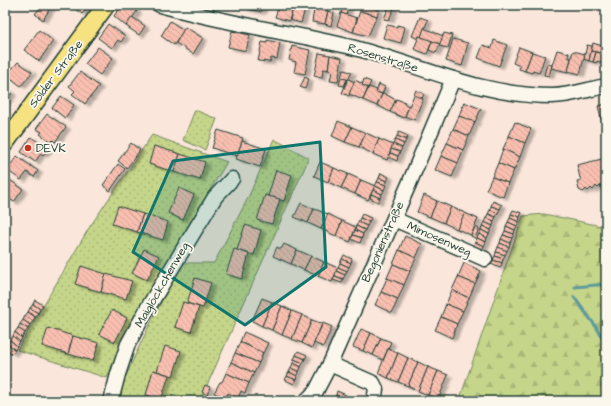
<svg xmlns="http://www.w3.org/2000/svg" width="611" height="406" font-family="'Architects Daughter',sans-serif">
  <style>
    .grass { fill: url(#grass-dots); stroke: #72895e }
    .forest { fill: url(#forest-firs); stroke: #72895e }
    .lines { fill: none; stroke-linecap: round; stroke-linejoin: round }
    .stream { stroke: #5f9b9d; stroke-width: 3 }
    .building { fill: url(#building-back-hatch); stroke: #1f3d34; filter: url(#shadow) }
    .minor-casing { stroke: #1f3d34; stroke-width: 17 }
    .major-casing { stroke: #1f3d34; stroke-width: 20 }
    .minor { stroke: #fbf7ec; stroke-width: 14 }
    .major { stroke: #f7e281; stroke-width: 17 }
    .marked { fill: #0f766e; fill-opacity: 0.2; stroke: #0f766e; stroke-width: 3; stroke-linejoin: round }
    .poi-dot { fill: #c8321e; stroke: #fbf7ec; stroke-width: 1.5 }
    .labels { text-anchor: middle; dominant-baseline: central; stroke-width: 3.5; stroke-linejoin: round; paint-order: stroke }
    .street-label { font-size: 12px; fill: #1f3d34; stroke: #fbf7ec }
    .poi-label { font-size: 12px; fill: #1f3d34; stroke: #fbf7ec; text-anchor: start }
  </style>
  <defs>
    <pattern id="grass-dots" width="8" height="8" patternUnits="userSpaceOnUse"><rect width="8" height="8" fill="#c5d589"/><path d="M2 2h.1M6 6h.1" fill="none" stroke="#a9b877" stroke-width="1.8" stroke-linecap="round"/></pattern>
    <pattern id="forest-firs" width="22" height="20" patternUnits="userSpaceOnUse"><rect width="22" height="20" fill="#c5d589"/><path d="M5 1l3.5 6h-7zM16 11l3.5 6h-7z" fill="#a9b877"/></pattern>
    <pattern id="building-back-hatch" width="6" height="6" patternUnits="userSpaceOnUse"><rect width="6" height="6" fill="#f9bfb0"/><path d="M-1 5l2 2M0 0l6 6M5-1l2 2" fill="none" stroke="#d5a598"/></pattern>
    <filter id="shadow"><feDropShadow dx="4.5" dy="2.5" stdDeviation="1" flood-color="#0004"/></filter>
  </defs>
  <rect width="100%" height="100%" fill="#fae6da"/>
  <filter id="ink" filterUnits="userSpaceOnUse"><feTurbulence type="fractalNoise" baseFrequency=".025" numOctaves="2"/><feDisplacementMap in="SourceGraphic" scale="8" xChannelSelector="R" yChannelSelector="G"/><feConvolveMatrix kernelMatrix="1 2 1 2 8 2 1 2 1" color-interpolation-filters="sRGB"/></filter>
  <g filter="url(#ink)">
    <g class="grass">
      <path d="M195,110l22,9 -12,31 -22,-10z"/>
      <path d="M152,135l75,27 -78,129 -21,36 -21,51 -90,-28 72,-122z"/>
      <path d="M274,139l35,19 -109,243h-84c18,-48 42,-93 66,-138h32l34,-65z"/>
    </g>
    <path class="forest" d="M544,214l62,13v174h-147l64,-185z"/>
    <g class="lines">
      <g class="stream">
        <path d="M575,287l31,-3"/>
        <path d="M574,297l23,31 9,17"/>
      </g>
    </g>
    <g class="building">
      <path d="M46,5h6l-9,15 -8,-6 6,-8 3,2z"/>
      <path d="M70,5h19l-7,9z"/>
      <path d="M122,5h8l7,6 -11,15 -12,-10z"/>
      <path d="M245,5h18l-2,7 -17,-4z"/>
      <path d="M279,5l14,1 -4,15 -14,-4z"/>
      <path d="M294,5l12,1 -5,17 -11,-3z"/>
      <path d="M343,5l6,1 -3,9 -5,-2z"/>
      <path d="M367,5l12,5 -2,6 -17,-5 1,-5 5,2z"/>
      <path d="M389,6l5,2 -5,12 -5,-1z"/>
      <path d="M314,9l14,2 -3,13 -13,-2z"/>
      <path d="M328,11l6,2 -3,13 -6,-2z"/>
      <path d="M360,11l17,5 -9,20 -15,-4z"/>
      <path d="M341,13l16,5 -4,14 -16,-6z"/>
      <path d="M132,17l13,9 -6,9 -13,-9z"/>
      <path d="M420,17l8,3 -7,17 -2,-1 -1,3 -6,-3z"/>
      <path d="M170,21l14,9 -10,15 -13,-9z"/>
      <path d="M108,24l17,12 -4,6 -3,-2 -6,8 -14,-10z"/>
      <path d="M387,25l10,2v-2l8,2 -4,16 -18,-5z"/>
      <path d="M185,27l18,11 -10,16 -17,-11z"/>
      <path d="M424,28l19,8 -3,8 -19,-7z"/>
      <path d="M39,30l14,11 -14,20 -15,-11z"/>
      <path d="M232,31l18,4 -4,16 -18,-4z"/>
      <path d="M444,33l8,2 -4,13 -9,-2z"/>
      <path d="M419,36l13,5 -5,13 -13,-5z"/>
      <path d="M453,39l15,4 -6,23 -16,-5z"/>
      <path d="M267,40l13,3 -3,16 -6,-1 -1,4 -12,-1 4,-19 5,1z"/>
      <path d="M494,40l13,5 -8,21 -21,-8 5,-13 9,3z"/>
      <path d="M432,41l8,3 -4,9 -7,-3z"/>
      <path d="M593,43l9,3 -2,7 -9,-2z"/>
      <path d="M587,45l5,1 -3,15 -5,-2z"/>
      <path d="M292,46l18,4 -5,24 -11,-2 2,-10 -7,-2z"/>
      <path d="M602,46l4,2v16l-9,-3 -1,2 -3,-1 3,-10 4,1z"/>
      <path d="M98,47l15,11 -13,17 -15,-11z"/>
      <path d="M519,47l13,5 -7,19 -6,-2 1,-3 -7,-3z"/>
      <path d="M557,50l12,3 -1,4 3,1 -3,14 -17,-4z"/>
      <path d="M573,51l12,3 -5,20 -12,-3z"/>
      <path d="M591,51l5,1 -3,10 -4,-1z"/>
      <path d="M532,52l13,4 -6,17 -6,-2 -1,2 -7,-2z"/>
      <path d="M319,53l11,2 -2,15 -5,-1 -1,9 -8,-2z"/>
      <path d="M330,55l12,3 -4,24 -8,-1 2,-10 -4,-1z"/>
      <path d="M18,62l14,10 -11,14 -13,-10 2,-2 -2,-1z"/>
      <path d="M547,64l5,1 -3,11 -5,-1z"/>
      <path d="M343,70l9,2 -4,8 -7,-2z"/>
      <path d="M80,72l19,14 -14,18 -13,-10 3,-3 -6,-5z"/>
      <path d="M305,77l4,2 -4,10 -5,-2z"/>
      <path d="M341,78l6,1 -3,7 -5,-1z"/>
      <path d="M348,79l7,3 -6,14 -7,-3z"/>
      <path d="M364,79l7,3 -3,6 -6,-3z"/>
      <path d="M355,80l8,4 -1,1 6,3 -5,12 -14,-6z"/>
      <path d="M379,84l6,3 -3,7 -6,-2z"/>
      <path d="M369,87l8,3 -1,2 6,2 -5,12 -14,-6z"/>
      <path d="M5,88l7,5 -7,10z"/>
      <path d="M416,90l8,4 -2,4 -8,-3z"/>
      <path d="M383,93l13,7 -6,12 -13,-7z"/>
      <path d="M414,95l9,4 -9,21 -9,-4z"/>
      <path d="M61,96l13,9 -9,13 -13,-10z"/>
      <path d="M396,99l9,3 -1,2 5,2 -5,12 -14,-6z"/>
      <path d="M464,102l17,7 -6,13 -16,-6z"/>
      <path d="M606,104v17l-4,1 -4,-16z"/>
      <path d="M47,114l19,13 -11,15 -2,-2 -2,2 -11,-8 2,-2 -6,-3z"/>
      <path d="M459,116l16,6 -6,14 -16,-7z"/>
      <path d="M338,121l14,6 -7,15 -13,-6z"/>
      <path d="M515,122l16,7 -6,14 -16,-7z"/>
      <path d="M352,127l14,6 -7,14 -14,-5z"/>
      <path d="M453,129l16,7 -6,14 -16,-7z"/>
      <path d="M218,130l25,8 -6,18 -25,-8z"/>
      <path d="M399,132l9,4 -2,4 -9,-4z"/>
      <path d="M366,133l13,6 -6,15 -14,-7z"/>
      <path d="M397,136l9,4 -2,4 -9,-4z"/>
      <path d="M509,136l16,7 -5,14 -17,-8z"/>
      <path d="M31,137l17,12 -5,6 -2,-2 -6,9 -14,-10z"/>
      <path d="M379,139l14,6 -6,15 -14,-6z"/>
      <path d="M395,140l9,4 -2,4 -9,-4z"/>
      <path d="M242,141l24,8 -6,18 -24,-8z"/>
      <path d="M131,143l9,7 -13,18 -9,-7z"/>
      <path d="M447,143l16,7 -5,13 -17,-7z"/>
      <path d="M393,144l9,4 -2,4 -9,-3z"/>
      <path d="M154,146l26,8 -6,18 -25,-8z"/>
      <path d="M391,149l9,3 -2,4 -8,-3z"/>
      <path d="M503,149l17,8 -6,13 -16,-7z"/>
      <path d="M390,153l8,3 -1,5 -9,-4z"/>
      <path d="M180,154l25,8 -5,18 -26,-8z"/>
      <path d="M17,156l21,15 -4,6 -7,-5 -6,8 -14,-10z"/>
      <path d="M441,156l17,7 -6,14 -17,-7z"/>
      <path d="M606,158v26l-2,3 -3,-2 -3,3 -2,-2 -3,4 -2,-2 -3,3 -2,-2 -3,3 -4,-2 -2,-9 4,-1v-2h-1l-3,-13z"/>
      <path d="M320,162l14,6 -6,14 -14,-6z"/>
      <path d="M498,163l16,7 -6,13 -16,-6z"/>
      <path d="M118,164l7,5 -15,22 -7,-6z"/>
      <path d="M334,168l14,6 -7,14 -13,-6z"/>
      <path d="M276,170l16,5 -8,26 -16,-5z"/>
      <path d="M381,173l8,4 -2,4 -8,-3z"/>
      <path d="M348,174l13,6 -6,14 -14,-6z"/>
      <path d="M5,177l18,12 -9,13 -9,-6z"/>
      <path d="M492,177l16,6 -5,14 -17,-7z"/>
      <path d="M379,178l8,3 -1,4 -9,-3z"/>
      <path d="M361,180l14,6 -7,14 -13,-6z"/>
      <path d="M377,182l9,3 -2,5 -9,-4z"/>
      <path d="M375,186l9,4 -2,4 -9,-4z"/>
      <path d="M179,188l15,7 -11,25 -15,-7z"/>
      <path d="M373,190l9,4 -2,4 -9,-4z"/>
      <path d="M371,194l9,4 -2,4 -8,-4z"/>
      <path d="M265,195l15,4 -8,25 -15,-4z"/>
      <path d="M424,195l13,6 -7,16 -13,-5z"/>
      <path d="M437,201l14,6 -7,16 -14,-6z"/>
      <path d="M493,201l9,4 -2,4 -9,-3z"/>
      <path d="M301,203l13,6 -6,14 -14,-6z"/>
      <path d="M118,206l25,8 -6,18 -25,-8z"/>
      <path d="M491,206l9,3 -2,4 -8,-3z"/>
      <path d="M451,207l14,6 -8,16 -13,-6z"/>
      <path d="M314,209l14,5 -7,15 -13,-6z"/>
      <path d="M490,210l8,3 -2,4 -8,-3z"/>
      <path d="M513,210l9,3 -2,4 -9,-3z"/>
      <path d="M465,213l13,6 -7,16 -14,-6z"/>
      <path d="M143,214l25,8 -5,18 -26,-8z"/>
      <path d="M328,214l14,7 -6,15 -15,-7z"/>
      <path d="M362,214l9,4 -2,4 -9,-4z"/>
      <path d="M488,214l8,3 -2,4 -8,-3z"/>
      <path d="M511,214l9,3 -1,5 -9,-4z"/>
      <path d="M360,218l9,4 -2,4 -9,-4z"/>
      <path d="M486,218l8,3 -1,5 -9,-4z"/>
      <path d="M510,218l9,4 -2,4 -9,-4z"/>
      <path d="M342,221l14,6 -6,15 -14,-6z"/>
      <path d="M358,222l9,4 -2,4 -9,-4z"/>
      <path d="M484,222l9,4 -2,4 -9,-4z"/>
      <path d="M508,222l9,4 -2,4 -9,-4z"/>
      <path d="M245,225l16,5 -7,25 -17,-5z"/>
      <path d="M356,226l9,4 -2,4 -8,-4z"/>
      <path d="M482,226l9,4 -2,4 -8,-4z"/>
      <path d="M506,226l9,4 -1,4 -9,-3z"/>
      <path d="M475,227l4,2 -4,9 -4,-2z"/>
      <path d="M355,230l8,4 -1,4 -9,-3z"/>
      <path d="M481,230l8,4 -2,4 -8,-4z"/>
      <path d="M505,231l9,3 -2,4 -9,-3z"/>
      <path d="M479,234l8,4 -1,4 -9,-4z"/>
      <path d="M353,235l9,3 -2,5 -9,-4z"/>
      <path d="M503,235l9,3 -2,5 -9,-4z"/>
      <path d="M405,236l17,8 -6,14 -17,-8z"/>
      <path d="M477,238l9,4 -2,4 -9,-4z"/>
      <path d="M501,239l9,4 -1,4 -9,-4z"/>
      <path d="M475,242l9,4 -2,4 -9,-3z"/>
      <path d="M500,243l9,4 -2,4 -9,-4z"/>
      <path d="M284,244l13,6 -6,14 -18,-8 4,-9 4,2z"/>
      <path d="M498,247l9,4 -2,4 -9,-3z"/>
      <path d="M144,249l15,7 -12,24 -15,-7z"/>
      <path d="M234,249l15,5 -7,25 -16,-5z"/>
      <path d="M297,250l14,6 -7,14 -13,-6z"/>
      <path d="M399,250l17,8 -6,13 -17,-7z"/>
      <path d="M496,252l9,3 -2,4 -8,-3z"/>
      <path d="M344,255l8,4 -1,4 -9,-4z"/>
      <path d="M311,256l13,6 -6,14 -14,-6z"/>
      <path d="M495,256l8,3 -1,4 -9,-3z"/>
      <path d="M342,259l9,4 -2,4 -9,-4z"/>
      <path d="M493,260l9,3 -2,5 -9,-4z"/>
      <path d="M324,262l14,6 -6,14 -14,-6z"/>
      <path d="M340,263l9,4 -2,4 -9,-4z"/>
      <path d="M464,263l17,8 -6,13 -17,-7z"/>
      <path d="M393,264l17,7 -6,14 -17,-7z"/>
      <path d="M81,266l25,8 -5,18 -26,-8z"/>
      <path d="M338,267l9,4 -2,4 -9,-4z"/>
      <path d="M336,271l9,4 -2,4 -8,-3z"/>
      <path d="M106,274l26,7 -6,18 -25,-7z"/>
      <path d="M335,276l8,3 -1,4 -9,-3z"/>
      <path d="M458,277l17,7 -6,14 -17,-8z"/>
      <path d="M195,278l16,5 -8,25 -16,-5z"/>
      <path d="M387,278l17,7 -6,14 -17,-7z"/>
      <path d="M452,290l17,8 -6,13 -17,-7z"/>
      <path d="M381,292l17,7 -6,14 -17,-8z"/>
      <path d="M262,298l10,4 -10,24 -10,-5z"/>
      <path d="M35,300l8,5 -3,4 -7,-5z"/>
      <path d="M183,302l16,5 -8,25 -16,-5z"/>
      <path d="M272,302l10,4 -10,24 -10,-4z"/>
      <path d="M33,304l7,5 -2,4 -8,-5z"/>
      <path d="M446,304l17,7 -6,13 -16,-7z"/>
      <path d="M282,306l10,5 -10,24 -10,-5z"/>
      <path d="M30,308l8,5 -3,4 -7,-5z"/>
      <path d="M112,310l15,8 -12,24 -16,-8z"/>
      <path d="M292,311l10,4 -10,24 -10,-4z"/>
      <path d="M28,312l7,5 -2,4 -8,-5z"/>
      <path d="M302,315l10,5 -10,23 -10,-4z"/>
      <path d="M25,316l8,5 -3,4 -7,-5z"/>
      <path d="M441,317l16,7 -5,14 -17,-8z"/>
      <path d="M23,320l7,5 -2,4 -8,-5z"/>
      <path d="M312,320l10,4 -10,24 -10,-5z"/>
      <path d="M323,323l9,4 -9,20 -9,-4z"/>
      <path d="M20,324l8,5 -3,4 -7,-5z"/>
      <path d="M18,328l7,5 -3,5 -7,-6z"/>
      <path d="M48,328l25,8 -5,18 -26,-8z"/>
      <path d="M361,329l10,4 -8,18 -10,-4z"/>
      <path d="M15,332l7,6 -2,4 -7,-6z"/>
      <path d="M244,332l24,11 -5,10 -23,-11z"/>
      <path d="M371,333l10,5 -8,17 -10,-4z"/>
      <path d="M13,336l7,6 -3,4 -7,-6z"/>
      <path d="M73,336l26,7 -6,18 -25,-7z"/>
      <path d="M381,338l10,4 -8,18 -10,-5z"/>
      <path d="M10,340l7,6 -2,4 -7,-6z"/>
      <path d="M240,342l23,11 -4,10 -24,-10z"/>
      <path d="M8,344l7,6 -3,4 -7,-6z"/>
      <path d="M165,346l16,5 -8,25 -16,-5z"/>
      <path d="M388,349l10,4 -10,25 -10,-5z"/>
      <path d="M298,351l9,4 -2,4 -9,-4z"/>
      <path d="M235,353l24,10 -5,10 -23,-11z"/>
      <path d="M398,353l10,5 -10,24 -10,-4z"/>
      <path d="M296,355l9,4 -2,4 -9,-4z"/>
      <path d="M408,358l10,4 -10,24 -10,-4z"/>
      <path d="M294,359l9,4 -2,4 -8,-4z"/>
      <path d="M231,362l23,11 -5,10 -23,-10z"/>
      <path d="M418,362l10,5 -10,24 -10,-5z"/>
      <path d="M293,363l8,4 -2,5 -8,-4z"/>
      <path d="M428,367l10,4 -10,24 -10,-4z"/>
      <path d="M291,368l8,4 -2,4 -8,-4z"/>
      <path d="M153,370l16,5 -8,25 -15,-5z"/>
      <path d="M438,371l10,4 -10,25 -10,-5z"/>
      <path d="M289,372l8,4 -1,4 -9,-4z"/>
      <path d="M226,373l23,10 -4,10 -4,-2 -3,7 -10,-5 -2,5 -12,-5 6,-11h2z"/>
      <path d="M287,376l9,4 -2,4 -9,-4z"/>
      <path d="M205,385l5,2 -3,8 -5,-3z"/>
      <path d="M337,391l9,4 -2,4 -8,-4z"/>
      <path d="M336,395l8,4v2h-6l-4,-2z"/>
    </g>
    <g class="lines">
      <defs>
        <g id="minor">
          <path d="M160,5c61,17 125,27 187,41 70,17 131,50 205,50 18,0 37,-7 54,-10"/>
          <path d="M394,219l91,40"/>
          <path d="M330,364l43,19 3,6 -2,12"/>
          <path d="M111,401l7,-27 10,-30 19,-35 68,-112 17,-18"/>
          <path d="M306,401l10,-10 14,-27 79,-180 44,-105"/>
        </g>
        <path id="major" d="M5,143l101,-138"/>
      </defs>
      <use href="#minor" class="minor-casing"/>
      <use href="#major" class="major-casing"/>
      <use href="#minor" class="minor"/>
      <use href="#major" class="major"/>
    </g>
  </g>
  <path class="marked" d="M320,142l6,125 -81,58 -112,-73 40,-91z"/>
  <circle class="poi-dot" cx="28" cy="148" r="4"/>
  <g class="labels">
    <g class="street-label">
      <text transform="translate(383 58) rotate(17)">Rosenstraße</text>
      <text transform="translate(56 74) rotate(-53)">Sölder Straße</text>
      <text transform="translate(439 239) rotate(24)">Mimosenweg</text>
      <text transform="translate(383 242) rotate(-66)">Begonienstraße</text>
      <text transform="translate(162 285) rotate(-60)">Maiglöckchenweg</text>
    </g>
    <g class="poi-label">
      <text x="36" y="148">DEVK</text>
    </g>
  </g>
  <rect width="611" height="406" fill="none" stroke="#fbf7ec" stroke-width="20"/>
  <rect x="10" y="10" width="591" height="386" fill="none" stroke="#1f3d34" stroke-width="1.5" filter="url(#ink)"/>
</svg>
